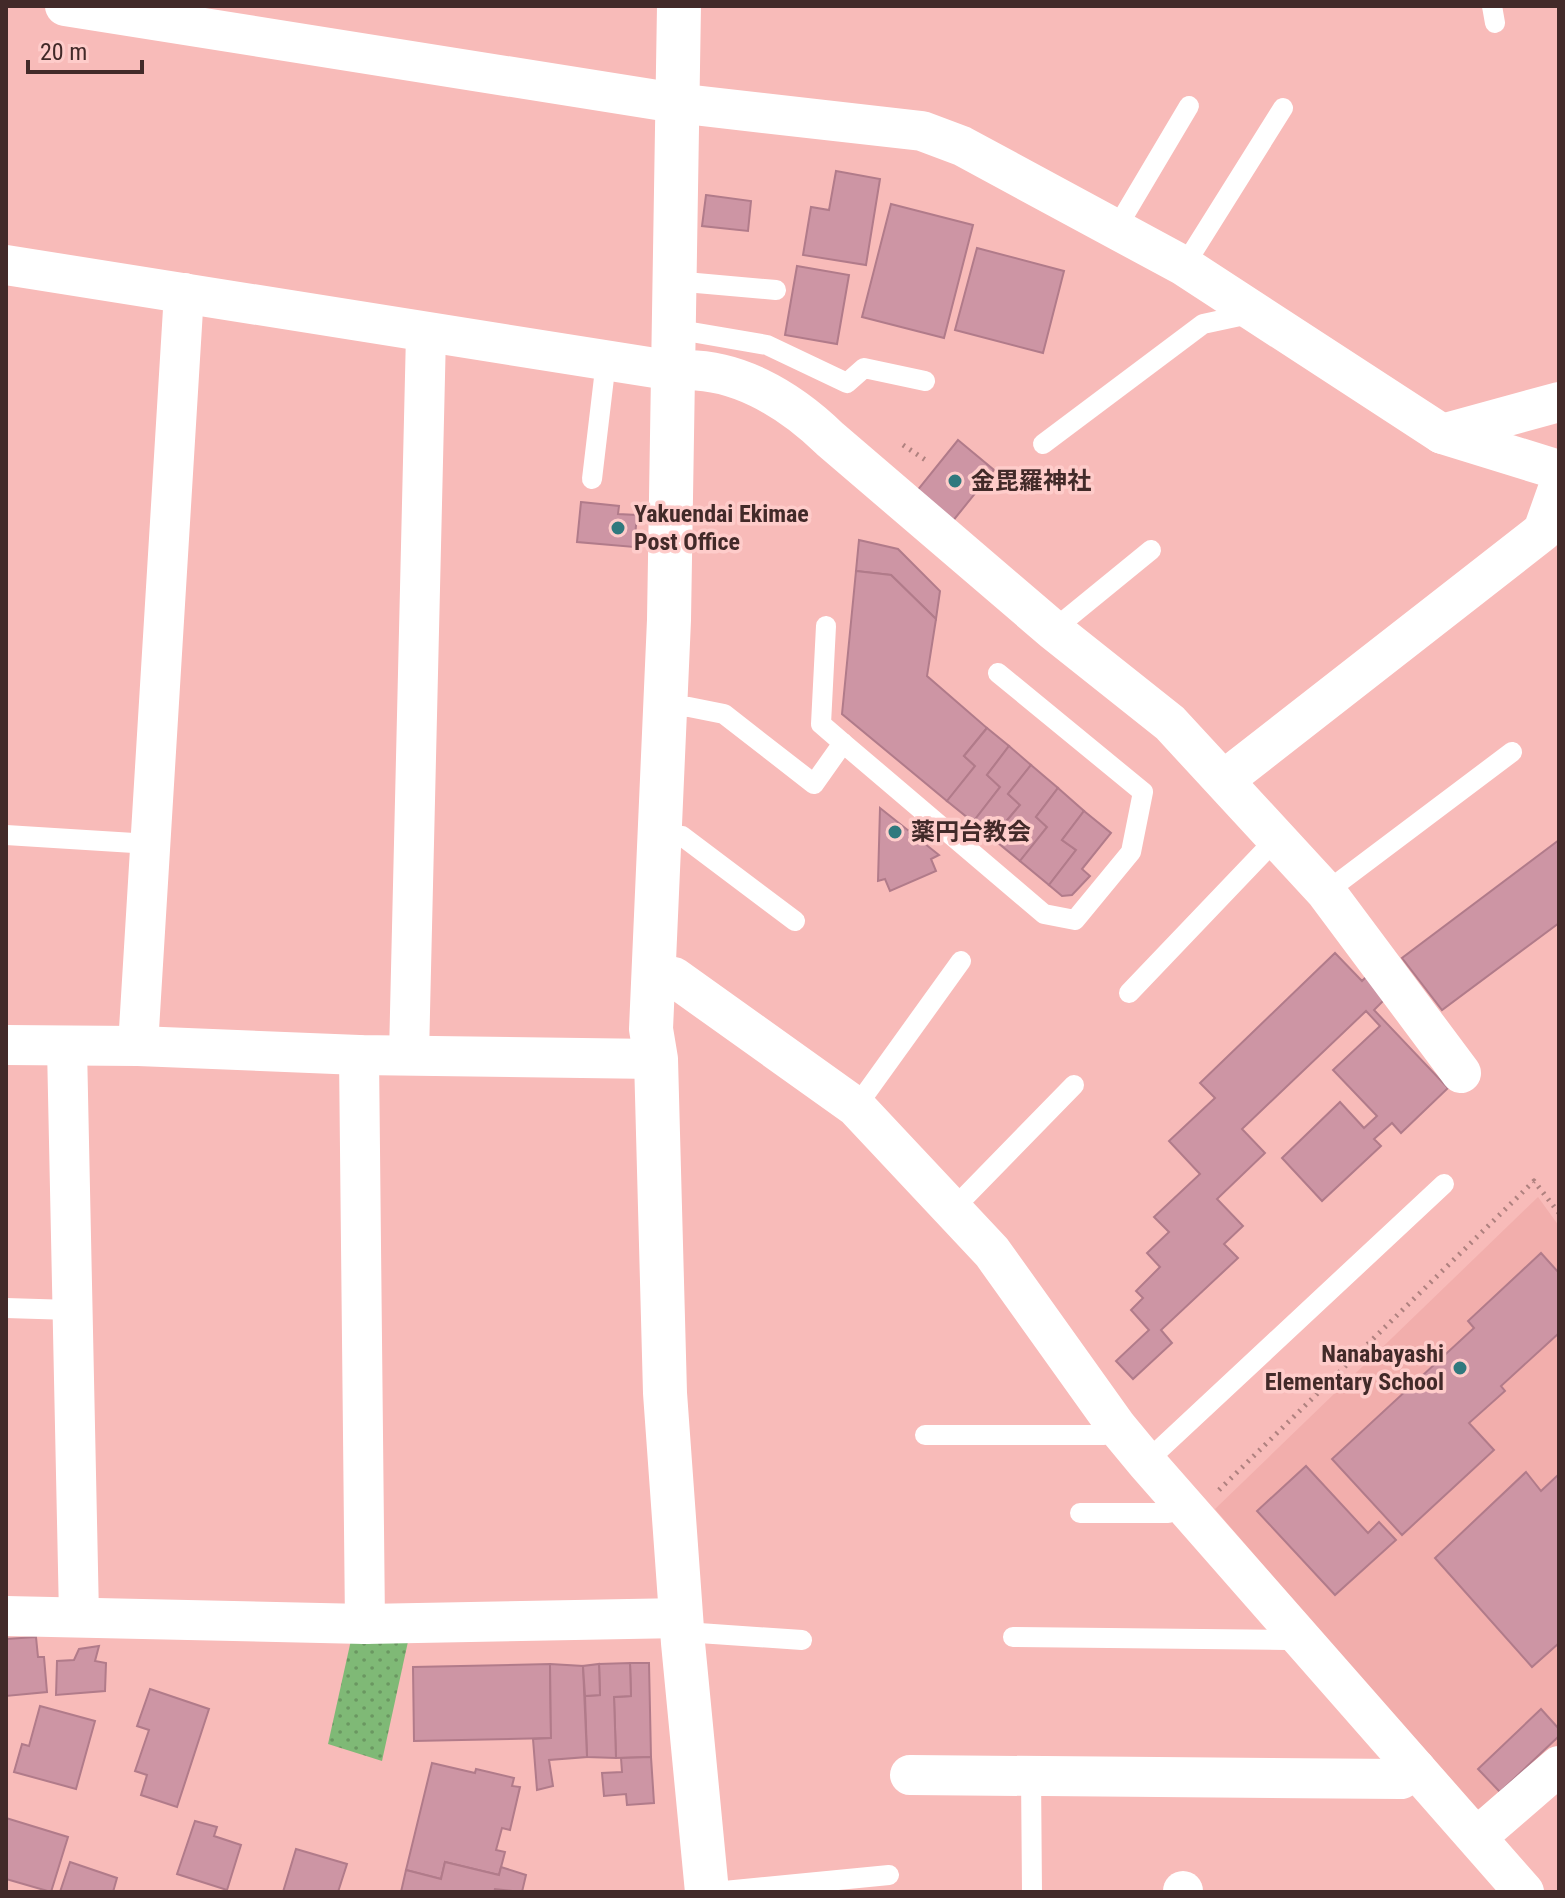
<svg xmlns="http://www.w3.org/2000/svg" width="1565" height="1898" font-family="'Roboto Condensed','Noto Sans JP',sans-serif">
  <style>
    .built { fill: #f2aeac }
    .park { fill: url(#park-dots) }
    .building { fill: #cd95a4; stroke: #b17b8a; stroke-width: 2 }
    .lines { fill: none; stroke-linecap: round; stroke-linejoin: round }
    .path { stroke: #af817f; stroke-width: 5; stroke-dasharray: 2 6; stroke-linecap: butt }
    .lane { stroke: #fff; stroke-width: 20 }
    .street { stroke: #fff; stroke-width: 40 }
    .secondary { stroke: #fff; stroke-width: 44 }
    .poi-dot { fill: #30797e; stroke: #feccca; stroke-width: 3 }
    .labels { text-anchor: middle; dominant-baseline: central; stroke-width: 7; stroke-linejoin: round; paint-order: stroke }
    .poi-label { font-size: 24px; font-weight: bold; fill: #422a29; stroke: #feccca; text-anchor: start }
  </style>
  <defs>
    <pattern id="park-dots" width="8" height="8" patternUnits="userSpaceOnUse" patternTransform="scale(2)"><rect width="8" height="8" fill="#7fb976"/><path d="M2 2h.1M6 6h.1" fill="none" stroke="#6a9761" stroke-width="1.8" stroke-linecap="round"/></pattern>
  </defs>
  <rect width="100%" height="100%" fill="#f8bbb9"/>
  <path class="built" d="M1538,1197l21,29v524l-66,60 -22,-2 -256,-299z"/>
  <path class="park" d="M409,1637l-27,124 -54,-17 23,-104z"/>
  <g class="building">
    <path d="M836,171l44,8 -14,86 -63,-10 8,-48 18,3z"/>
    <path d="M706,195l45,6 -3,30 -46,-5z"/>
    <path d="M891,204l82,21 -29,113 -82,-21z"/>
    <path d="M977,248l87,23 -21,82 -88,-23z"/>
    <path d="M797,266l52,9 -12,69 -52,-9z"/>
    <path d="M958,440l36,30 -42,52 -36,-30z"/>
    <path d="M581,502l38,4 -1,8 19,1 -3,32 -57,-5z"/>
    <path d="M859,540l39,9 42,42 -4,28 -45,-44 -35,-4z"/>
    <path d="M856,571l35,4 45,44 -9,57 60,52 -23,28 11,10 -28,35 -105,-87z"/>
    <path d="M987,728l22,18 -22,29 13,12 -27,35 -26,-21 28,-35 -11,-10z"/>
    <path d="M1009,746l22,19 -23,29 12,11 -28,33 -19,-16 27,-35 -13,-12z"/>
    <path d="M1031,765l27,23 -22,29 11,10 -27,34 -28,-23 28,-33 -12,-11z"/>
    <path d="M1058,788l26,23 -22,29 14,10 -27,35 -29,-24 27,-34 -11,-10z"/>
    <path d="M880,808l59,47 -8,4 5,12 -46,20 -5,-12 -7,2z"/>
    <path d="M1084,811l27,22 -29,36 8,7 -18,19 -10,1 -13,-11 27,-35 -14,-10z"/>
    <path d="M1559,840v83l-117,87 -40,-52z"/>
    <path d="M1335,953l27,28 4,-4 20,21 -12,12 74,78 -47,45 -9,-10 -18,16 7,7 -59,55 -40,-43 58,-56 24,26 13,-12 -44,-46 47,-44 -14,-15 -124,118 23,24 -48,46 26,27 -19,18 14,14 -77,72 11,13 -39,36 -17,-18 33,-31 -18,-20 12,-12 -7,-7 24,-24 -13,-14 22,-21 -15,-15 46,-43 -31,-33 46,-43 -15,-15z"/>
    <path d="M1541,1253l18,20v60l-58,53 4,5 -36,32 25,27 -92,85 -70,-76 142,-131 -6,-7z"/>
    <path d="M1306,1466l62,67 11,-11 17,18 -61,55 -78,-84z"/>
    <path d="M1526,1472l15,19 18,-17v169l-27,24 -97,-109z"/>
    <path d="M36,1637l2,20h6l3,35 -41,4v-57z"/>
    <path d="M99,1646l-4,15 11,2 -1,28 -49,4 1,-34 17,-1 5,-11z"/>
    <path d="M630,1663h19l2,94 -35,1 -2,-61 17,-1z"/>
    <path d="M630,1663l1,33 -17,1 2,61 -29,-1 -2,-61 15,-1 -1,-31z"/>
    <path d="M550,1664l1,74 -137,3 -1,-74z"/>
    <path d="M550,1664l33,2 4,91 -38,3 4,26 -16,4 -4,-51 18,-1z"/>
    <path d="M599,1664l1,31 -15,1 -2,-30z"/>
    <path d="M150,1689l59,20 -32,98 -36,-12 6,-20 -12,-4 14,-41 -12,-4z"/>
    <path d="M40,1706l55,15 -19,68 -62,-17 8,-28 7,2z"/>
    <path d="M1541,1709l18,20v7l-59,56 -22,-23z"/>
    <path d="M651,1757l3,46 -27,2 -1,-11 -22,2 -2,-23 20,-1 -1,-14z"/>
    <path d="M432,1763l43,10 1,-4 38,9 -2,8 8,1 -10,43 -8,-2 -6,22 9,2 -6,23 -54,-13 -4,17 -35,-9z"/>
    <path d="M6,1818l62,19 -17,55 -45,-13z"/>
    <path d="M195,1821l22,6 -3,9 27,9 -14,45 -50,-16z"/>
    <path d="M296,1849l51,15 -9,28h-55z"/>
    <path d="M70,1862l47,16 -4,14h-53z"/>
    <path d="M445,1862l54,13 2,-8 25,8 -4,17 -27,-3 -1,3h-93l5,-22 35,9z"/>
  </g>
  <g class="lines">
    <g class="path">
      <path d="M903,445l24,16"/>
      <path d="M1219,1490l315,-309 25,32"/>
    </g>
    <g class="lane">
      <path d="M1492,6l3,17"/>
      <path d="M1116,229l73,-123"/>
      <path d="M1184,266l99,-158"/>
      <path d="M674,281l102,9"/>
      <path d="M674,329l93,16 80,38 17,-15 61,13"/>
      <path d="M1043,444l160,-120 51,-11"/>
      <path d="M592,479l14,-118"/>
      <path d="M826,626l-5,98 22,19"/>
      <path d="M1053,630l98,-80"/>
      <path d="M665,706l24,1 35,7 90,70 29,-41 201,171 31,6 56,-68 12,-60 -145,-119"/>
      <path d="M659,834l23,2 113,85"/>
      <path d="M6,835l144,9"/>
      <path d="M1326,892l186,-140"/>
      <path d="M1129,993l149,-156"/>
      <path d="M856,1107l105,-146"/>
      <path d="M952,1210l122,-125"/>
      <path d="M6,1308l65,2"/>
      <path d="M925,1435h179l13,-8"/>
      <path d="M1146,1462l298,-278"/>
      <path d="M1080,1513h88l13,-11"/>
      <path d="M1013,1637l274,3 11,-8"/>
      <path d="M683,1643l16,-10 103,7"/>
      <path d="M1031,1774l1,118"/>
      <path d="M714,1892l175,-17"/>
    </g>
    <g class="street">
      <path d="M65,6l611,97 246,28 40,15 222,120 258,168 117,36"/>
      <path d="M6,265l668,106c59,-6 115,28 156,68l223,191 117,93 156,169 135,181"/>
      <path d="M1442,434l117,-32"/>
      <path d="M1224,780l319,-249 16,-45"/>
      <path d="M652,975l22,2 182,130 136,145 125,175 29,35 378,430"/>
      <path d="M6,1045l132,1 221,9 297,4"/>
      <path d="M138,1046l46,-753"/>
      <path d="M67,1047l12,569"/>
      <path d="M359,1055l6,569"/>
      <path d="M409,1055l17,-721"/>
      <path d="M6,1616l359,8 317,-6"/>
      <path d="M910,1775l491,4 15,-10"/>
      <path d="M1477,1837l82,-71"/>
      <path d="M1183,1891v1"/>
    </g>
    <path class="secondary" d="M679,6l-10,614 -18,409 5,30 9,334 18,250 24,249"/>
  </g>
  <g class="poi-dot">
    <circle cx="955" cy="481" r="8"/>
    <circle cx="618" cy="528" r="8"/>
    <circle cx="895" cy="832" r="8"/>
    <circle cx="1460" cy="1368" r="8"/>
  </g>
  <g class="labels">
    <g class="poi-label">
      <text x="971" y="481">金毘羅神社</text>
      <text x="634" y="514">Yakuendai Ekimae<tspan x="634" dy="28">Post Office</tspan></text>
      <text x="911" y="832">薬円台教会</text>
      <text x="1444" y="1354" text-anchor="end">Nanabayashi<tspan x="1444" dy="28">Elementary School</tspan></text>
    </g>
  </g>
  <rect width="1565" height="1898" fill="none" stroke="#422a29" stroke-width="16"/>
  <path d="M28 60v12h114v-12" fill="none" stroke="#422a29" stroke-width="4"/>
  <text x="40" y="60" font-size="24" fill="#422a29" stroke="#feccca" stroke-width="6" paint-order="stroke">20 m</text>
</svg>
